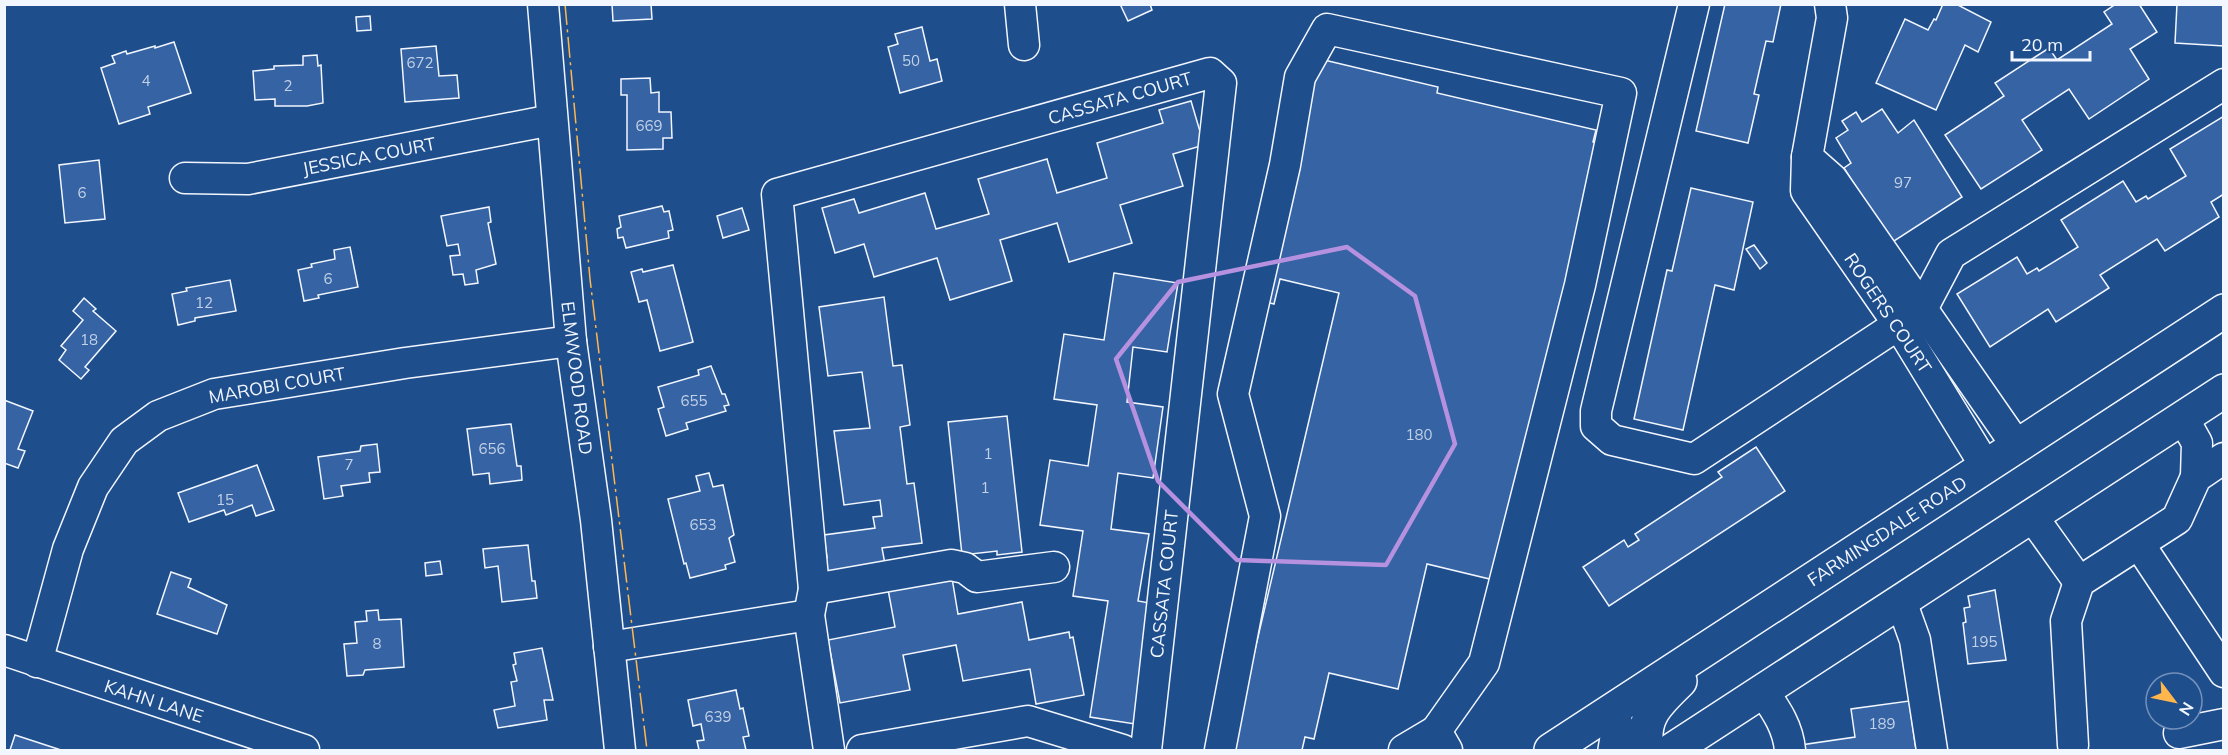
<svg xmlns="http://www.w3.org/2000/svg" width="2228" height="755" font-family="Mulish,sans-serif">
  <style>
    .building { fill: #3563a3; stroke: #f2f6ff; stroke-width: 1.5 }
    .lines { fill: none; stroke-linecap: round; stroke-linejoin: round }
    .minor-casing { stroke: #f2f6ff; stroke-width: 33 }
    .major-casing { stroke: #f2f6ff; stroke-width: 36 }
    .minor { stroke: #1f4e8c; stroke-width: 30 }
    .major { stroke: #1f4e8c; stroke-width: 33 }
    .power { stroke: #ffb74d; stroke-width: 1.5; stroke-dasharray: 21 4.5 3 4.5; stroke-linecap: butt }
    .marked { fill: none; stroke: #b691df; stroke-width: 4.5; stroke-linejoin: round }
    .labels { text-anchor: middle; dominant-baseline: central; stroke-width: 4.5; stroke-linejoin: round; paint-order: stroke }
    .number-label { font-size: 15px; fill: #c3d1e8 }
    .street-label { font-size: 18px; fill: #f2f6ff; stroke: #1f4e8c }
  </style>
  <rect width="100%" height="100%" fill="#1f4e8c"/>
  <g class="building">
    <path d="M612,4h39l1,15 -39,2z"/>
    <path d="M1120,4h30l2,6 -24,11z"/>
    <path d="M1725,4h56l-8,38 -7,-1 -12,53 5,1 -11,48 -52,-12z"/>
    <path d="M1943,4h13l35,18 -13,30 -13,-7 -29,65 -60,-27 29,-64 23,11 6,-11 2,1z"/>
    <path d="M2116,4h23l18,28 -27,17 19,30 -60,40 -20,-30 -47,31 20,30 -61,39 -36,-54 59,-39 -9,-13 54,-35 8,12 55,-36 -8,-12z"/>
    <path d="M2177,4h47v42l-49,-3z"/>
    <path d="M370,16l1,14 -14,1 -1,-14z"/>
    <path d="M922,27l8,34 7,-2 5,22 -42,12 -12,-46 10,-3 -3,-10z"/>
    <path d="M174,42l17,51 -43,14 2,7 -31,10 -18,-56 14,-5 -3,-7 14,-5 1,3 28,-8v2z"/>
    <path d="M436,46l3,30 18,-1 2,23 -54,4 -4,-53z"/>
    <path d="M317,55l1,11 3,-1 2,38 -16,3h-32v-7l-20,1 -2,-29 21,-2v-3l29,-1v-9z"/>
    <path d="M1320,59l118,28 -1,6 159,37 -3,12 8,2 -103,437 -71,-17 -29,125 -69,-16 -15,66 -9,-2 -3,13h-78l13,-24 102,-433 -59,-14 -6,25 -11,-3z"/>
    <path d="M650,78l1,15 8,-1v20h12l1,26h-9v11l-36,1v-55h-6v-16z"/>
    <path d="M1191,101l13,44 -31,9 10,32 -63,19 12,38 -63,19 -12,-39 -57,17 12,41 -62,19 -13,-42 -63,19 -10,-33 -29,9 -13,-45 32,-9 5,14 66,-20 11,36 53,-15 -11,-35 69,-20 10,34 50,-15 -10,-35 66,-20 -4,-13z"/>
    <path d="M1882,109l16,24 16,-13 48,77 -71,46 -47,-75 7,-5 -15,-25 12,-8 -6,-9 14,-9 6,10z"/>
    <path d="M2224,116v78l-13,8 8,15 -54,34 -8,-12 -57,36 9,13 -53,34 -8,-13 -58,38 -33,-53 60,-37 10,17 10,-6 2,3 39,-24 -17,-27 62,-39 13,21 10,-6 2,3 38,-23 -16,-27z"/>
    <path d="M99,160l6,59 -40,4 -6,-58z"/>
    <path d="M1691,188l62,14 -19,88 -19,-5 -32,145 -49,-11 33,-149 5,1z"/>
    <path d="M662,206l2,6 5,-1 4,19 -5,1 1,7 -43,10 -3,-11 -5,1 -1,-9 4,-2 -2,-11z"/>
    <path d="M489,207l2,15 -3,1 8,41 -20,6 2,13 -13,2 -2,-11 -10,1 -3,-19 10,-1 -2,-11 -11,2 -6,-30z"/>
    <path d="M742,208l7,22 -26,8 -6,-22z"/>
    <path d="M1754,245l13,18 -7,6 -14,-20z"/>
    <path d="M350,247l8,40 -40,8 1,3 -15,3 -6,-31 14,-3 -1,-3 24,-5 -1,-9z"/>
    <path d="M673,265l20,77 -33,9 -13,-51 -8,2 -8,-30 11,-3 1,3z"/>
    <path d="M1114,273l64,10 -11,69 -34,-5 -6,55 36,5 -10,71 -35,-5 -7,56 38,5 -11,67 17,3 -20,120 -45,-7 18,-116 -35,-5 10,-65 -43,-6 10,-65 38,6 9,-61 -43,-6 10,-65 40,6z"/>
    <path d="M230,280l6,31 -41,7v3l-17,4 -6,-31 15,-3 -1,-3z"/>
    <path d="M884,297l9,69 9,-1 8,60 -10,2 7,57 7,-1 8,60 -40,5 3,16 -62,8 -2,-13 6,-1 -3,-23 51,-7 -2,-11 9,-1 -2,-16 -36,5 -10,-74 36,-3 -8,-56 -34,4 -9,-69z"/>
    <path d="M84,298l12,11 -3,2 23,20 -31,36 4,3 -8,9 -22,-19 7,-10 -5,-4 22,-26 -10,-9z"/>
    <path d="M711,366l11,28h3l4,11 -5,1 2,5 -40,12 2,6 -22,7 -8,-27 6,-2 -6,-20 41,-12 -1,-5z"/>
    <path d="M4,400l29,11 -15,38 7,2 -7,17 -14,-5z"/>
    <path d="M1007,416l15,136 -25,3v-4l-35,4 -14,-133z"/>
    <path d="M511,424l6,42h4l1,14 -32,4 -1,-11 -16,2 -6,-46z"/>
    <path d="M377,444l3,28 -11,1 1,9 -29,4 2,10 -19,3 -6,-42 42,-6 1,-5z"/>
    <path d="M1756,447l29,44 -176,115 -26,-39 41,-27 4,7 11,-7 -4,-6 87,-57 -4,-5z"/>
    <path d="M257,465l17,45 -18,6 -4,-11 -26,10 -2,-5 -35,12 -11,-29z"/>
    <path d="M709,473l4,14 10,-2 11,50 -5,3 6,24 -10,3 1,4 -36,9 -4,-15 -2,1 -16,-65 32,-8 -4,-15z"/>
    <path d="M528,545l4,36h3l2,17 -35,4 -4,-36 -13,2 -2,-19z"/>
    <path d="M440,561l2,13 -16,2 -1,-13z"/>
    <path d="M171,572l20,7 -3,8 39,18 -10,29 -60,-20z"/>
    <path d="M951,572l7,42 64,-12 7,38 40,-8 1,6 3,-1 11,58 -48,9 -6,-35 -67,12 -7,-36 -53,10 7,35 -70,13 -12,-63 67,-13 -8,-43z"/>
    <path d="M1995,590l11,70 -38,4 -5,-41 3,-1 -2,-14 6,-1 -2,-11z"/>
    <path d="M378,610l1,10 22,-1 3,48 -39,3 -2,5 -16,1 -3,-32 13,-1 -2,-21 12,-1 -1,-10z"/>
    <path d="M542,648l11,52h-9l3,20 -49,8 -4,-18 21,-4 -4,-24 6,-1 -4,-16 3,-1 -2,-11z"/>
    <path d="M736,690l4,19 3,-1 6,28 -6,1 3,13h-47l-2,-9 7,-1 -3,-16 -8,2 -5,-26z"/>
    <path d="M1909,701l7,49h-114l-1,-5 54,-8 -4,-28z"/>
    <path d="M15,735l46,15h-51z"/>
  </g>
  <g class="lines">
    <defs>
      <g id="minor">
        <path d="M543,4l28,337 25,179 24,230"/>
        <path d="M1020,4l4,41"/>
        <path d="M1694,4l-98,407v15l16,14 82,19 228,-150 29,-55 273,-170"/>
        <path d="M1830,4l2,14 -25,139 -1,34 93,134 87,142"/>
        <path d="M1807,157l25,22 185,267"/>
        <path d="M185,178l63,1 304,-59"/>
        <path d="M2183,418l14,25 -1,34"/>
        <path d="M2032,516l47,66"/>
        <path d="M2139,544l85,128"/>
        <path d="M814,589l137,-24 14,3 12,9 77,-10"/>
        <path d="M1901,601l14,39 17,110"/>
        <path d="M609,647l200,-32"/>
        <path d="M4,650l300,100"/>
        <path d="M37,662l31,-113 25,-62 31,-46 34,-25 56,-22 191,-31 166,-22"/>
        <path d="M1763,691c13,19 25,36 27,59"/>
        <path d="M2179,733l45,-9"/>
        <path d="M2073,745l-7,-124 13,-39 98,-63 19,-42 28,-19"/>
        <path d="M829,750l-20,-135 5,-26 -37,-395 433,-121 11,10 -75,667"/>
        <path d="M862,750l166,-29 95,29"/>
        <path d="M1220,750l45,-234 -32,-122 52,-229 15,-88 27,-48 294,64 -41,192 -96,378 -48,68 11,19"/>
        <path d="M1404,750l32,-19"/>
      </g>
      <g id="major">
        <path d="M1612,711l6,20 -3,19"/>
        <path d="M1551,750l673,-439"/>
        <path d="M1647,750c-6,-34 11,-47 33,-69"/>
        <path d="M1672,750l552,-359"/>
      </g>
    </defs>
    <use href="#minor" class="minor-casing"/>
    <use href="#major" class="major-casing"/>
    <use href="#minor" class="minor"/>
    <use href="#major" class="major"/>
    <path class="power" d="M565,4l25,275 57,471"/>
  </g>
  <path class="marked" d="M1347,247l68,49 40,148 -69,121 -149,-5 -79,-79 -42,-122 62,-77z"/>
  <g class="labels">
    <g class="number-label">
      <text x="911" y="60">50</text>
      <text x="420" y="62">672</text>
      <text x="146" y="80">4</text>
      <text x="288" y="85">2</text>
      <text x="649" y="125">669</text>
      <text x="1903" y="182">97</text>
      <text x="82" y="192">6</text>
      <text x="328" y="278">6</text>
      <text x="204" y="302">12</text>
      <text x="89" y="339">18</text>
      <text x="694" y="400">655</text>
      <text x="1419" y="434">180</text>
      <text x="492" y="448">656</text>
      <text x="988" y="453">1</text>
      <text x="349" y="464">7</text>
      <text x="985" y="487">1</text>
      <text x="225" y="499">15</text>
      <text x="703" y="524">653</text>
      <text x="1984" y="641">195</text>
      <text x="377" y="643">8</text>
      <text x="718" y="716">639</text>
      <text x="1882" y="723">189</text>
    </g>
    <g class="street-label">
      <text transform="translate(1120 98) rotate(-16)">CASSATA COURT</text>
      <text transform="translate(369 156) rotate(-11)">JESSICA COURT</text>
      <text transform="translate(1888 313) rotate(56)">ROGERS COURT</text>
      <text transform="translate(577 378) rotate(83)">ELMWOOD ROAD</text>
      <text transform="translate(277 385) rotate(-10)">MAROBI COURT</text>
      <text transform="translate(1887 531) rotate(-33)">FARMINGDALE ROAD</text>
      <text transform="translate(1164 584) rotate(-84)">CASSATA COURT</text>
      <text transform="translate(154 701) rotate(18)">KAHN LANE</text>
    </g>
  </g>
  <rect width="2228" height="755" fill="none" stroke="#f2f6ff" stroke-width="12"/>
  <g transform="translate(2174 701) rotate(122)"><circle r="28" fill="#1f4e8c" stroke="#7391ba" stroke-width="1.5"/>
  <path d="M0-4.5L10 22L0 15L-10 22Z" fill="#ffb74d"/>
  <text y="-9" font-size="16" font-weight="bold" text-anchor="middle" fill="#f2f6ff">N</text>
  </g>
  <path d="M2012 51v9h78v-9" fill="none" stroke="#f2f6ff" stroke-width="3"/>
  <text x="2021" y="51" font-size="18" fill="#f2f6ff" stroke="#1f4e8c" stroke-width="4.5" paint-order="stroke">20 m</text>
</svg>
